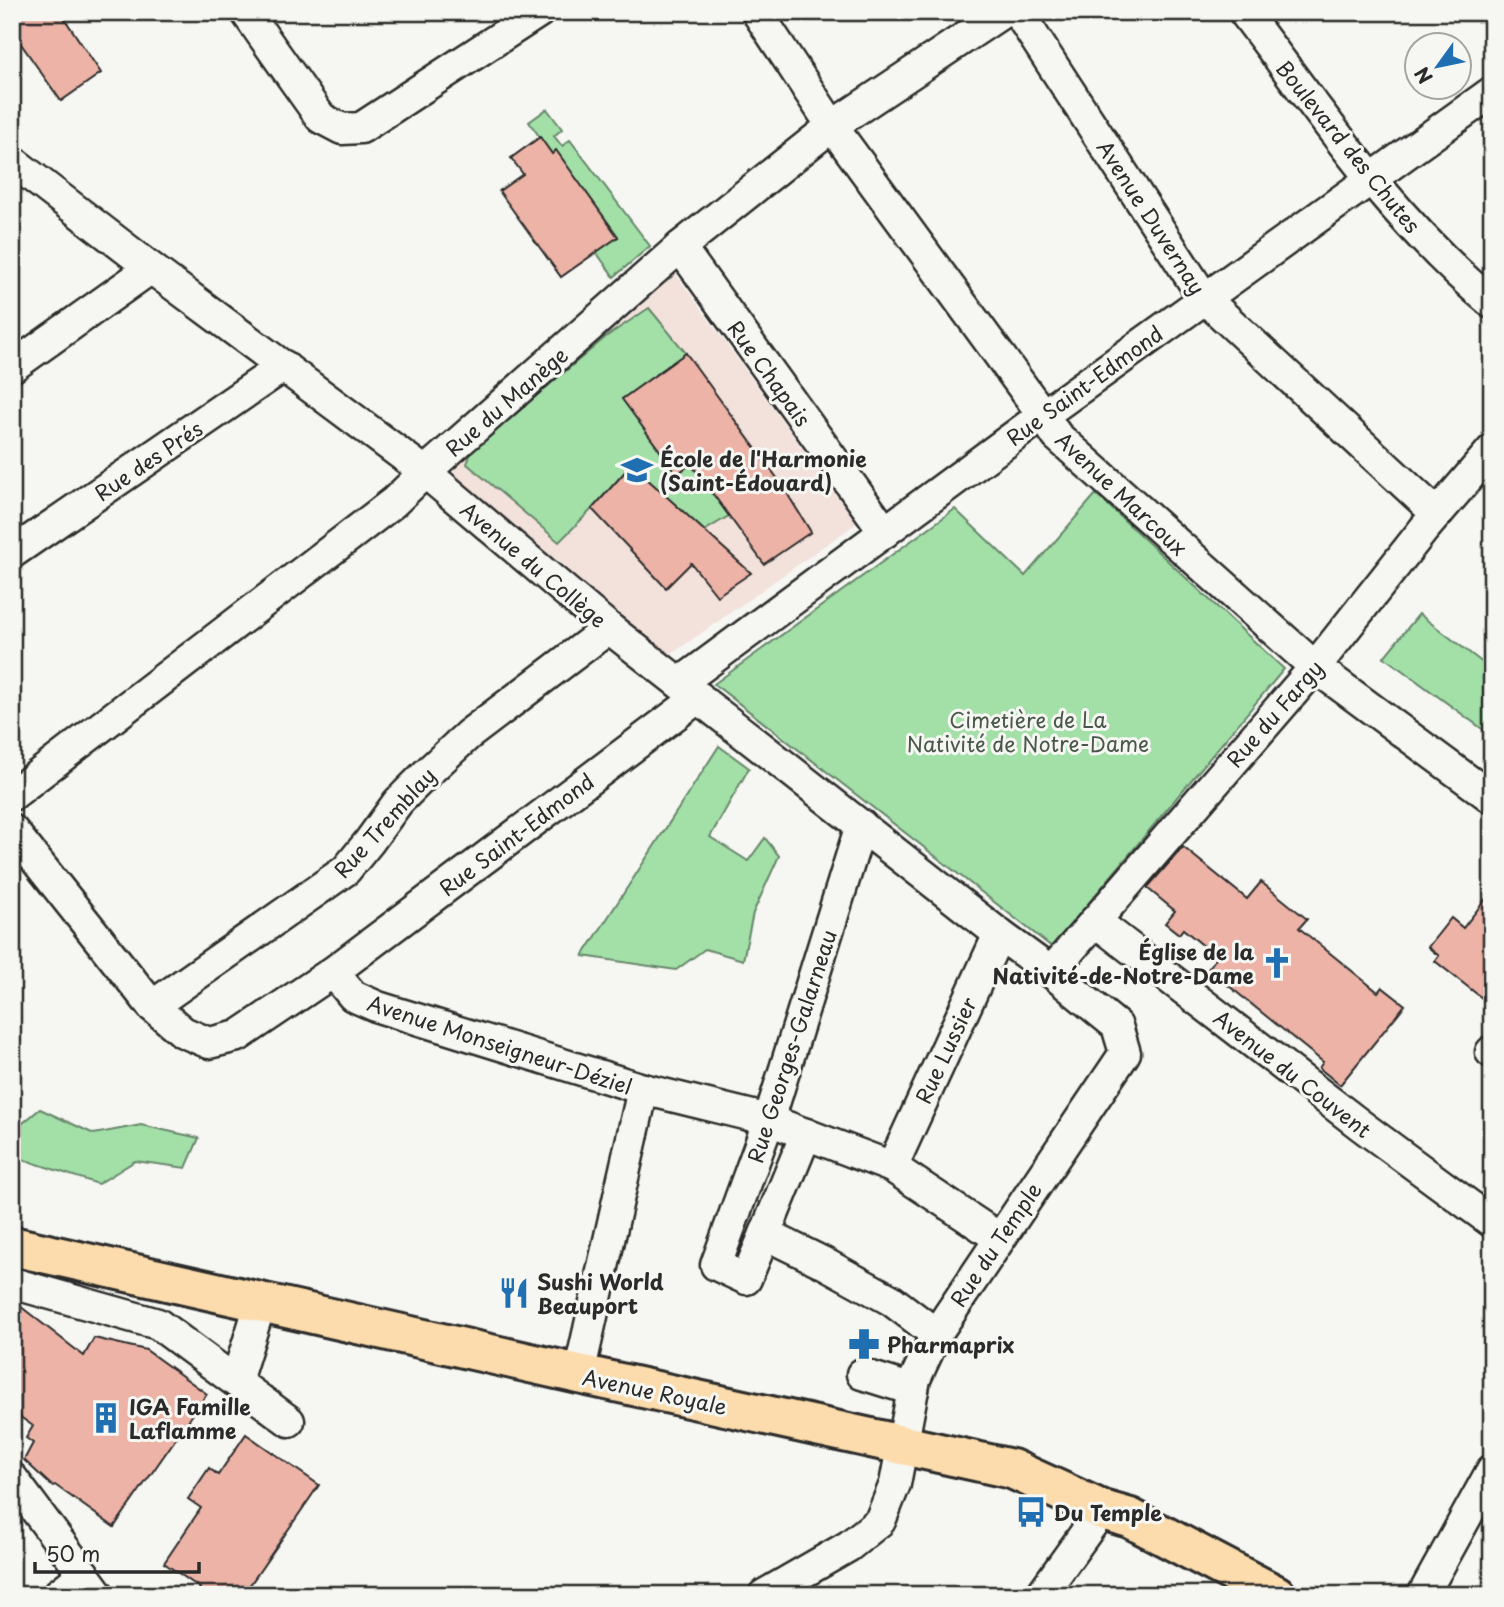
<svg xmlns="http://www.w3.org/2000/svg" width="1504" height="1607" font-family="'Playpen Sans',sans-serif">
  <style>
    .built { fill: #f3e2dc }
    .green { fill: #a2e0a8; stroke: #66866a; stroke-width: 2 }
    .building { fill: #edb3a7; stroke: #2b2b2b; stroke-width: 2 }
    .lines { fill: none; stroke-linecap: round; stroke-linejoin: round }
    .minor-casing { stroke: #2b2b2b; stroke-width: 35 }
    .major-casing { stroke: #2b2b2b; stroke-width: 44 }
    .minor { stroke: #f6f6f2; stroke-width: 30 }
    .major { stroke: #fcdcac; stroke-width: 38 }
    .labels { text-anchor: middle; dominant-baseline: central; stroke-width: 6; stroke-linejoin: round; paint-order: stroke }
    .street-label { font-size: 21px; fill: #2b2b2b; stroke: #f6f6f2 }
    .poi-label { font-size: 21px; font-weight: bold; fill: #2b2b2b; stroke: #f6f6f2; text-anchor: start }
    .park-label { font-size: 21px; fill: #49584a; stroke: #f6f6f2 }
  </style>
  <rect width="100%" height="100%" fill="#f6f6f2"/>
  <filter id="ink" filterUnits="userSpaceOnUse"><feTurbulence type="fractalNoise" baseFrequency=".0143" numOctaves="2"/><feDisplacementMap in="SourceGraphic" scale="14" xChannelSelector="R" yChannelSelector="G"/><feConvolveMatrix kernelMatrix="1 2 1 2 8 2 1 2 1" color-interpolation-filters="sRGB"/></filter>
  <g filter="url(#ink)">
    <path class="built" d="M670,266l187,257 -188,133 -215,-172 1,-27z"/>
    <g class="green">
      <path d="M1467,12h25v18z"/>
      <path d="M547,109l15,20 -8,7 8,10 8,-6 80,106 -36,31 -18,-25 22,-16 -62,-85 -4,3 -23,-32z"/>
      <path d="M649,308l37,45 -9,121 14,-10 21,30 14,-10 29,16 -51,31 -73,-66 -39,44 -33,33 -92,-78 5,-14 135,-114z"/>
      <path d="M1096,494l188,175 -232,278 -338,-263 241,-175 70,67z"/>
      <path d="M1419,614l73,56v66l-108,-79z"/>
      <path d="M719,746l30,22 -39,69 38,24 17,-23 14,18 -26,57 -10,47 -38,-11 -29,21 -93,-14z"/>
      <path d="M40,1109l54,25 47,-9 58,13 -13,30 -51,-7 -37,23 -79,-26 -7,1v-27z"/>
    </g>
    <g class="building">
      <path d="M12,12h48l41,61 -40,28 -49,-70z"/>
      <path d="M540,137l12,17 4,-4 62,87 -57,40 -62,-86 24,-17 -12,-16z"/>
      <path d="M686,353l94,129 31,50 -47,32 -73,-100 -14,10 -55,-75z"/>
      <path d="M631,465l24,21 96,87 -34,23 -26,-33 -25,25 -74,-79z"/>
      <path d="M1183,847l64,52 14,-17 46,37 -8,9 79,64 4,-5 23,18 -65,80 -21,-17 4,-6 -115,-93 9,-12 -34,-28 -4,5 -14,-11 10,-12 -28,-23z"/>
      <path d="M1492,891v115l-57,-45 4,-5 -11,-9 23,-29 12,10z"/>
      <path d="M20,1306l64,50 10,-18 52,12 61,44 -93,133 -59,-42 -3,1 -28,-26 9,-17 -7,-5 7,-12 -21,-15v-94z"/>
      <path d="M246,1434l73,51 -76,110h-47l4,-7 -36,-25 37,-55 -13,-9 21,-31 9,7z"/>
    </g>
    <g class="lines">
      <defs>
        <g id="minor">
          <path d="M246,12l75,106 21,11 19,-1 178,-116"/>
          <path d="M757,12l75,114 211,289 14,21 258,231 177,131"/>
          <path d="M1018,12l186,286 233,216"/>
          <path d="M1244,12c77,101 149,209 248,291"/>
          <path d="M12,161l139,107 274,204 184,156 390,306 52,38 66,54 8,27 -189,281 -21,45 -20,105 -15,37 -31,25 -85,49"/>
          <path d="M680,247l205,285"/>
          <path d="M12,367l139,-99"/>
          <path d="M12,553l272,-187"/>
          <path d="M680,683l363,-268 449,-323"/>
          <path d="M12,795l382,-293 31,-30 255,-225 152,-121 171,-114"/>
          <path d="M12,830l140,176 31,26 26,11 29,-7 95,-64 20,24 25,11 265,82 126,31 123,47 107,71"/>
          <path d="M1095,921l268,206 129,95"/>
          <path d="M333,972l366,-275"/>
          <path d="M1051,972l264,-305 109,-138 68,-79"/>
          <path d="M152,1006l194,-136 23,-28 29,-40 29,-29 41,-38 141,-107"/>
          <path d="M1491,1052l1,-1"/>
          <path d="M806,1134l-41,100 57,28 69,38 45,34"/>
          <path d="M892,1167l107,-233"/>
          <path d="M765,1234l-19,45 -30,-14 53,-145 92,-295"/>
          <path d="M12,1283l146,41 131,97"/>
          <path d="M579,1374l64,-285"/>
          <path d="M862,1374l51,16"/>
          <path d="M236,1381l25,-79"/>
          <path d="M12,1478l87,117"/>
          <path d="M57,1595l27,-21"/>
          <path d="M1041,1595l61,-85"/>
          <path d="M1423,1595l69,-125"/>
        </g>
        <path id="major" d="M12,1246l567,128 433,95 90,41 28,8 146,77"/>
      </defs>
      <use href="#minor" class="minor-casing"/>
      <use href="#major" class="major-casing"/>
      <use href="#minor" class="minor"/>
      <use href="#major" class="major"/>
    </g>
  </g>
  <defs>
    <symbol id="school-bare" viewBox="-9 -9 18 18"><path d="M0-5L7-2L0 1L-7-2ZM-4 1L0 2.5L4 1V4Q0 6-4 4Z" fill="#1f6fb2" stroke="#f6f6f2" stroke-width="2.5" paint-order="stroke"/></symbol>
    <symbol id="church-bare" viewBox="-9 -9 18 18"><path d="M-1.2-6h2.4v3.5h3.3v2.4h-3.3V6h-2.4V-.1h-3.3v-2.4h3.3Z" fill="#1f6fb2" stroke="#f6f6f2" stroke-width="2.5" paint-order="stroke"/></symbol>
    <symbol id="restaurant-bare" viewBox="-9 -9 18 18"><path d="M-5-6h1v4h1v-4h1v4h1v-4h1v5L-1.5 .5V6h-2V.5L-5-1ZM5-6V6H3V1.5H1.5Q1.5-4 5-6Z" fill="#1f6fb2" stroke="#f6f6f2" stroke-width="2.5" paint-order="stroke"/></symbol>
    <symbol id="pharmacy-bare" viewBox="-9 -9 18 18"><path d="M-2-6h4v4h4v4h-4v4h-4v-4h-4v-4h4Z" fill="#1f6fb2" stroke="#f6f6f2" stroke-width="2.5" paint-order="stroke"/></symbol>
    <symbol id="building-bare" viewBox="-9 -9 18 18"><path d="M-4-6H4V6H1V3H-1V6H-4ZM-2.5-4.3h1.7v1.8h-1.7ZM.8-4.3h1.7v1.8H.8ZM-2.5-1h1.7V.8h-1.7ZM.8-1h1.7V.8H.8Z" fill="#1f6fb2" stroke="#f6f6f2" stroke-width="2.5" paint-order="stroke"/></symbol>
    <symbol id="bus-bare" viewBox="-9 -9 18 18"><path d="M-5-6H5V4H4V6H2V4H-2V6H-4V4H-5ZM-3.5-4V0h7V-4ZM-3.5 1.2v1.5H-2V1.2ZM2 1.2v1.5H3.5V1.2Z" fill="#1f6fb2" stroke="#f6f6f2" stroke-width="2.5" paint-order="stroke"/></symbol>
  </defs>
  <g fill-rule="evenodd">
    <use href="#school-bare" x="615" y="448" width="44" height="44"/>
    <use href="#church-bare" x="1255" y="941" width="44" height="44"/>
    <use href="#restaurant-bare" x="492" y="1271" width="44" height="44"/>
    <use href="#pharmacy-bare" x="842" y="1322" width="44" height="44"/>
    <use href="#building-bare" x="84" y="1396" width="44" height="44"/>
    <use href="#bus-bare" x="1009" y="1490" width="44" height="44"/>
  </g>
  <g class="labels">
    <g class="street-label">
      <text transform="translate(1349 146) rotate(51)">Boulevard des Chutes</text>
      <text transform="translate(1152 217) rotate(57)">Avenue Duvernay</text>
      <text transform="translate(770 373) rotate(54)">Rue Chapais</text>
      <text transform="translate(1084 385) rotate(-36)">Rue Saint-Edmond</text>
      <text transform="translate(506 401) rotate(-41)">Rue du Manège</text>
      <text transform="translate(148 460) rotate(-34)">Rue des Prés</text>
      <text transform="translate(1122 493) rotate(43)">Avenue Marcoux</text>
      <text transform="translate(534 564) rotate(40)">Avenue du Collège</text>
      <text transform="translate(1274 713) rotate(-49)">Rue du Fargy</text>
      <text transform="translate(384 822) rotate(-48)">Rue Tremblay</text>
      <text transform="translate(516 834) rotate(-37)">Rue Saint-Edmond</text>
      <text transform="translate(500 1044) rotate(18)">Avenue Monseigneur-Déziel</text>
      <text transform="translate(791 1046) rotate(-72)">Rue Georges-Galarneau</text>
      <text transform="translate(945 1050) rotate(-65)">Rue Lussier</text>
      <text transform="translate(1293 1073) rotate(38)">Avenue du Couvent</text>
      <text transform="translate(995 1244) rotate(-56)">Rue du Temple</text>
      <text transform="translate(655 1391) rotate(12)">Avenue Royale</text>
    </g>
    <g class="poi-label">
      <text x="660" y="458">École de l'Harmonie<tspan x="660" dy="24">(Saint-Édouard)</tspan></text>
      <text x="1254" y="951" text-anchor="end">Église de la<tspan x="1254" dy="24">Nativité-de-Notre-Dame</tspan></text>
      <text x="537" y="1281">Sushi World<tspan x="537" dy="24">Beauport</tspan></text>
      <text x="887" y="1344">Pharmaprix</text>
      <text x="129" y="1406">IGA Famille<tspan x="129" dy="24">Laflamme</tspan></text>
      <text x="1054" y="1512">Du Temple</text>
    </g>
    <g class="park-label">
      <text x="1028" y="719">Cimetière de La<tspan x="1028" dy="24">Nativité de Notre-Dame</tspan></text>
    </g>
  </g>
  <rect width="1504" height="1607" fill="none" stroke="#f6f6f2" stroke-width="42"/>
  <rect x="21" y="21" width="1462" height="1565" fill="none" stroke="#2b2b2b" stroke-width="2.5" filter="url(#ink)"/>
  <g transform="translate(1438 66) rotate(237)"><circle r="33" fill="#f6f6f2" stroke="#a5a5a2" stroke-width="2"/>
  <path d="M0-5L12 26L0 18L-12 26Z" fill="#1f6fb2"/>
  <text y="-10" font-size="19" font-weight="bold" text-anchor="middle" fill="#2b2b2b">N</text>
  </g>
  <path d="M35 1562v10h164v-10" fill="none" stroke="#2b2b2b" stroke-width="3.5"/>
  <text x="46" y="1562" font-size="21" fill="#2b2b2b" stroke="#f6f6f2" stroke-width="5" paint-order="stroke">50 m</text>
</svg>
